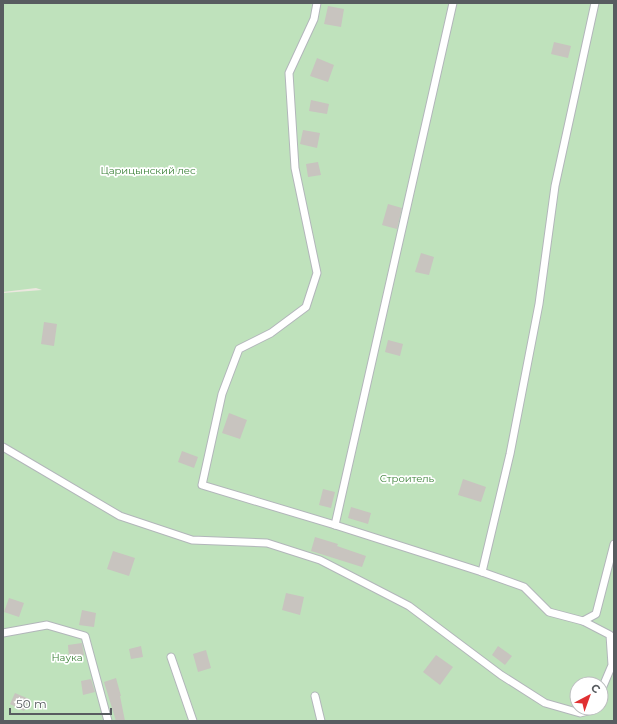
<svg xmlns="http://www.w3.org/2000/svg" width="617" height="724" font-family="Montserrat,sans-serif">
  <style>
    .green { fill: #bfe2bc; fill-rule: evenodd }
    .building { fill: #c8c4bf }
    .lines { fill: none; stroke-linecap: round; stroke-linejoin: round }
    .lane-casing { stroke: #b2b6ba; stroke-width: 9 }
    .lane { stroke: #fff; stroke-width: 7 }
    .labels { text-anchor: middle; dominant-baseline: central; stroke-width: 3.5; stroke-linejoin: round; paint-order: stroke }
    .park-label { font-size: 10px; fill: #3a8037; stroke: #fff }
  </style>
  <rect width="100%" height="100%" fill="#ebe7df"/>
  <path class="green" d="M3,3h611v718h-611v-428l39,-3 -6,-2 -33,4zM577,684h24v24h-24z"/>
  <g class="building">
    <path d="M328,6l16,3 -3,18 -17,-3z"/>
    <path d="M554,42l17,4 -3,12 -17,-4z"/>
    <path d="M317,58l17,7 -6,17 -18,-6z"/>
    <path d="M311,100l18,4 -2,10 -18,-3z"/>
    <path d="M303,130l17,3 -3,15 -17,-4z"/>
    <path d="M318,162l3,13 -13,2 -2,-13z"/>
    <path d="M388,204l14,4 -5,21 -15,-4z"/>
    <path d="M421,253l13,4 -5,18 -14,-3z"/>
    <path d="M44,322l13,2 -3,22 -13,-2z"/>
    <path d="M388,340l15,4 -3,12 -15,-4z"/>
    <path d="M229,413l18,7 -7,19 -18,-6z"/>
    <path d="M182,451l16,6 -4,11 -16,-6z"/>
    <path d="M463,479l23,8 -5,15 -23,-7z"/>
    <path d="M323,489l12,3 -4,16 -12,-3z"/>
    <path d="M351,507l20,6 -3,11 -20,-6z"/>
    <path d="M315,537l23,7 -1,2 29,10 -4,11 -51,-16z"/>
    <path d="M113,551l22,7 -6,18 -22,-7z"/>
    <path d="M286,593l18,4 -4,18 -18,-5z"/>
    <path d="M9,598l15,5 -5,14 -15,-5z"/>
    <path d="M82,610l14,3 -2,14 -15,-2z"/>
    <path d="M82,643l2,12 -15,3 -1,-13z"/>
    <path d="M141,646l2,11 -12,2 -2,-10z"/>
    <path d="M498,646l14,10 -7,9 -13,-10z"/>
    <path d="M206,650l5,18 -13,4 -5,-18z"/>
    <path d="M436,655l17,12 -13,18 -17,-13z"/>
    <path d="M116,678l5,18h-1l5,25h-9l-12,-39z"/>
    <path d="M91,679l4,13 -12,3 -2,-14z"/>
    <path d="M15,693l14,6 -5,12 -14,-7z"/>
  </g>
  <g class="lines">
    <defs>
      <g id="lane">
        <path d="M317,3l-3,16 -25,54 6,95 22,105 -11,34 -35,26 -32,16 -17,45 -20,91 133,40 147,47 42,15 25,25 34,9 13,-7 18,-70"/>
        <path d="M3,447l117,69 72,24 75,3 53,17 89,46 92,69 44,28 35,10 12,-3 1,-2"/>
        <path d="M335,525l118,-522"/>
        <path d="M482,572l28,-118 29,-150 16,-118 40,-183"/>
        <path d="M583,621l27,14 2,30 -11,26"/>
        <path d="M3,633l44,-8 38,11 23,85"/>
        <path d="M171,657l22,64"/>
        <path d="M315,696l6,25"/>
      </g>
    </defs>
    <use href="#lane" class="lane-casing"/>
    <use href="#lane" class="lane"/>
  </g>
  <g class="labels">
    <g class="park-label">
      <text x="148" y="170">Царицынский лес</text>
      <text x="407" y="478">Строитель</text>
      <text x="67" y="657">Наука</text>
    </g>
  </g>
  <rect width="617" height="724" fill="none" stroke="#585c60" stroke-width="8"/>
  <g transform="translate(589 696) rotate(41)"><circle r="19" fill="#ffffff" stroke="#bcbebf"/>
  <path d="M0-3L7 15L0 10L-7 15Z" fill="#e03032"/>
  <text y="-6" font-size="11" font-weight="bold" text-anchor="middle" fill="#585c60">С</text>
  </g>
  <path d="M10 708v6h101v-6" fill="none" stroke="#585c60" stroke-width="2"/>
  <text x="16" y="708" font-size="12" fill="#585c60" stroke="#ffffff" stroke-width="3" paint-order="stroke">50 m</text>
</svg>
